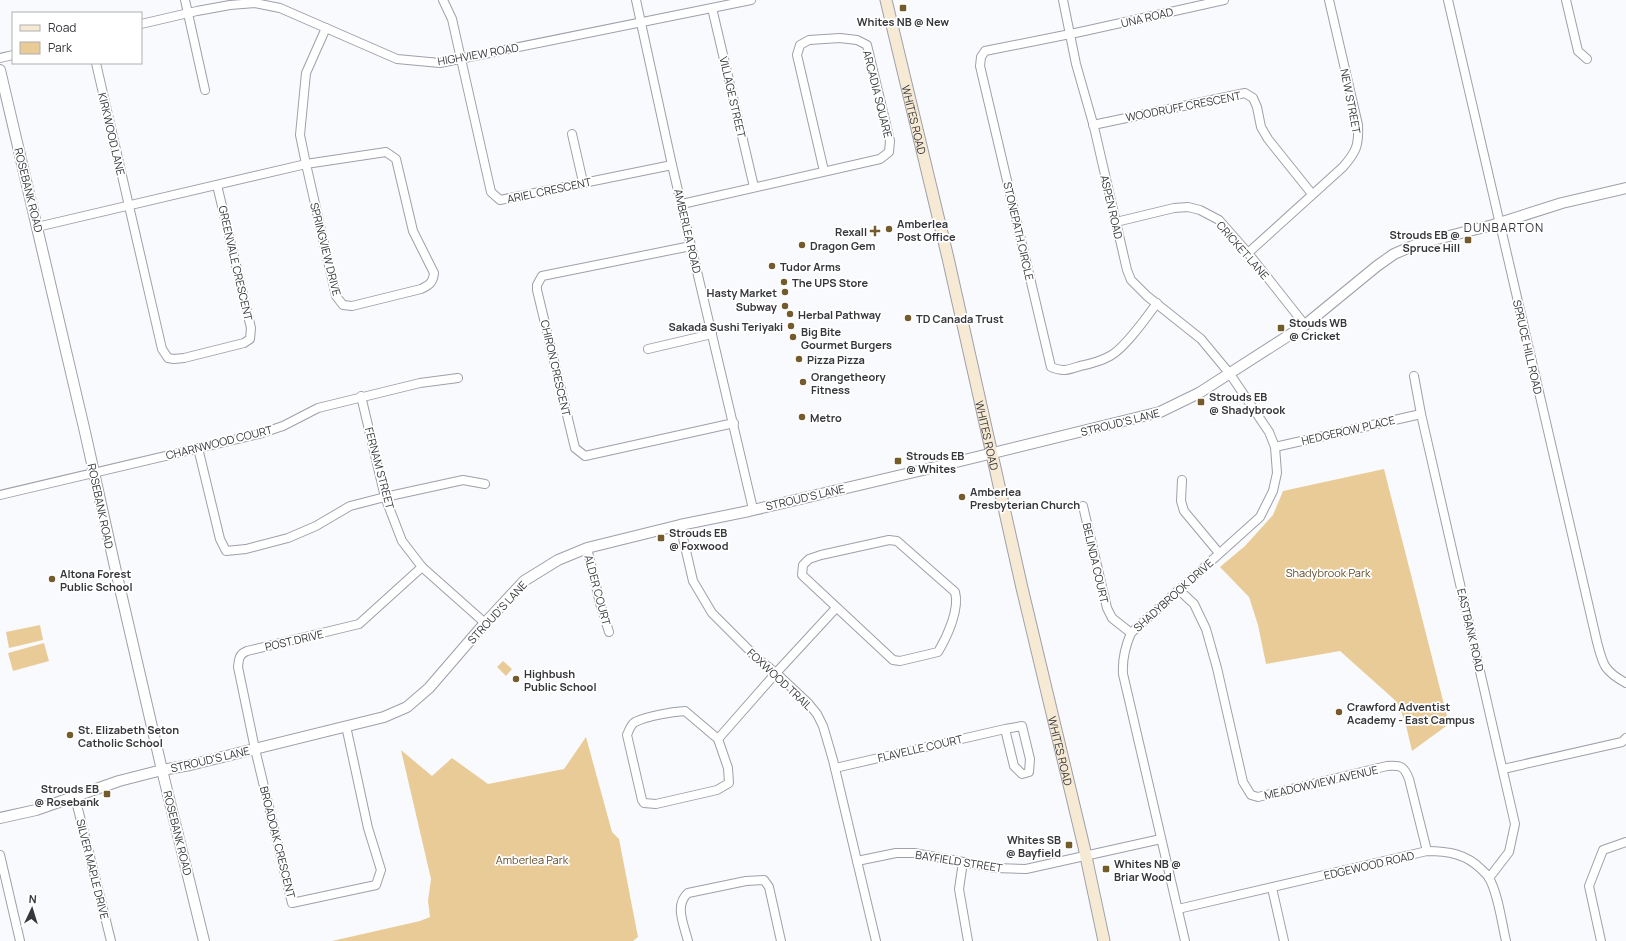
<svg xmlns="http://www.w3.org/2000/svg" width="1626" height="941" font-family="Manrope,sans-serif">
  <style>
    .green { fill: #e9cb97 }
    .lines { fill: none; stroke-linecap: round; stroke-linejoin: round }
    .minor-casing { stroke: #9ea0aa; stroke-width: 10 }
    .tertiary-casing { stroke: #9ea0aa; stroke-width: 12 }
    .secondary-casing { stroke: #9ea0aa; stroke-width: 13 }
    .minor { stroke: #fff; stroke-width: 8 }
    .tertiary { stroke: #fff; stroke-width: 10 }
    .secondary { stroke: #f6ead4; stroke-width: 11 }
    .poi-dot { fill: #745b2c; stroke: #fff; stroke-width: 1.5 }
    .labels { text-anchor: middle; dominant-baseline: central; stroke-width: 3.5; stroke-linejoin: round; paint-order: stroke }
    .street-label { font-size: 11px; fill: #36373b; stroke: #fff }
    .poi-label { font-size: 11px; font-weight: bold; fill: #36373b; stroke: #fff; text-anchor: start }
    .park-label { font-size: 11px; fill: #604b26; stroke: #fff }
    .neighbourhood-label { font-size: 12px; letter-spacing: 1px; fill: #36373b; stroke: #fff }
  </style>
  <rect width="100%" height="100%" fill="#f9fafe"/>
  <g class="green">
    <path d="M1384,469l65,255 -37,27 -7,-30 -8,-19 -57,-51 -74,13 -8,-39 -9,-28 -29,-30 25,-21 28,-31 10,-24z"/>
    <path d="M40,625l3,15 -34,8 -3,-16z"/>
    <path d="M44,643l5,18 -36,10 -5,-18z"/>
    <path d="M503,661l9,8 -6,7 -9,-9z"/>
    <path d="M586,737l26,95 7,7 19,98 -5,4h-301l88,-20 10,-4 -2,-16 3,-22 -30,-129 31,26 20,-18 36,26 76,-15z"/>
  </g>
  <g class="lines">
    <defs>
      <g id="minor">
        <path d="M185,0l20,90"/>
        <path d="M443,0l9,19 39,173 9,8 172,-35"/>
        <path d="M636,0l36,165 81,344"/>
        <path d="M1063,0l13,64 18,63 33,143 4,10 16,16 54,43 29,35 39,58 6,15 2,26 -4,18 -13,26 -129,116c-6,14 -9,26 -8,41l62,267"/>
        <path d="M1448,0l149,642c6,23 7,29 29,41"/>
        <path d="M1566,0l12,51 9,8"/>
        <path d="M712,8l42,179"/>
        <path d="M141,24l56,-13 33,-6 25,-2 25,5 117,51 43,4 311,-63"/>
        <path d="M0,58l13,-3"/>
        <path d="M96,63l66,286 6,9 6,1 10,-1 60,-15 6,-4 1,-11 -34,-143"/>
        <path d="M1093,125l152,-32 8,5 4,9 4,20 7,12 44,55"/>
        <path d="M572,134l11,48"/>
        <path d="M682,204l198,-45 9,-7 1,-11 -23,-96 -10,-5 -17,-2 -31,2 -9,5 -3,10 27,116"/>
        <path d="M1116,222l58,-14 14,-1 12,3 19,10 29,33 57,72"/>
        <path d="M37,227l269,-63 80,-12 10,7 17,72 21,42c-1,10 -5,12 -13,16l-69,17 -9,-1 -7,-9 -30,-132 -6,-29 6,-62 20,-45"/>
        <path d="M691,246l-149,30 -5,9v5l38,158 10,8 149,-33"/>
        <path d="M1248,253l95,-86c13,-15 16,-21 15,-42l-29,-125"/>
        <path d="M1157,303c-11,15 -32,45 -47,53 -9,5 -20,8 -30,10 -12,4 -17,6 -29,1l-71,-301 1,-9 4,-6 95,-19 144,-32"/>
        <path d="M648,349l64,-15"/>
        <path d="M1414,376l7,38 94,410 -6,28 -20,26"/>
        <path d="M361,396l24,101 17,44 20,26 63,56"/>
        <path d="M1275,447l146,-33"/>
        <path d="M198,448l22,91 6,12 20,-2 42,-11 28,-12 34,-20 35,-9 78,-17 22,4"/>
        <path d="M1182,480l-1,21 3,10 35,42"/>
        <path d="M0,495l259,-61 24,-8 35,-18 102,-25 38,-5"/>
        <path d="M1083,506l24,102 5,10 19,15"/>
        <path d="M680,525l13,56 19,32 46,46 18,14 32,30 9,11 6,12 10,34 43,181"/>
        <path d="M889,540l8,1 58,51c5,17 -8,45 -17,60l-38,9 -7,-1 -91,-85 1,-10 6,-6 12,-4z"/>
        <path d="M587,548l13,55 9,29"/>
        <path d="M1179,590l15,14 12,25 11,39 26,114 8,13 7,2 129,-31c14,-1 17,0 22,13l18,72"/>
        <path d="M685,711l33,28 10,29 1,15 -12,7 -61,14 -12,-1 -2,-3 -15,-65c2,-5 4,-11 8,-13 13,-6 36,-10 50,-11z"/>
        <path d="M346,726l22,102 13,42 -5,15 -84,18 -37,-154 -17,-82c1,-8 1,-13 9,-16l112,-27 63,-57"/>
        <path d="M718,739l58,-66 60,-65"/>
        <path d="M835,768l170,-39 17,-3 8,33 -1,13 -7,2 -8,-8 -9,-37"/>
        <path d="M1503,769l119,-27 4,-4"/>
        <path d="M75,797l36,144"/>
        <path d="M0,855l20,86"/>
        <path d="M857,861l39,-8h18l82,15 30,1 135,-30"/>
        <path d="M963,862l-4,27 9,52"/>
        <path d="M1272,888l12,53"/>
        <path d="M1178,909l249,-58c21,0 39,3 54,18 3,3 7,6 8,9 9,15 13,46 17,63"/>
        <path d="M688,941c-4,-16 -14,-36 0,-48l58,-12 18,-1 5,7 12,54"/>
        <path d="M1601,941l-12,-55 14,-36 23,-8"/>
      </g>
      <g id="tertiary">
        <path d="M0,70l85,362 30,135 47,203 42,171"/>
        <path d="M0,818l36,-8 83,-29 43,-11 28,-5 194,-48 23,-10 22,-19 56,-65 39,-42 34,-21 29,-12 93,-23 69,-14 195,-46 216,-53 39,-19 106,-68 72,-59 17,-12 23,-10 76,-19 69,-22 64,-15"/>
      </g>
      <g id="secondary">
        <path id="s1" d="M886,0l62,258 74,330 62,259 20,94"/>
      </g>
    </defs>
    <use href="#minor" class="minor-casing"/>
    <use href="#tertiary" class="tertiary-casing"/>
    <use href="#secondary" class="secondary-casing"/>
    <use href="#minor" class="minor"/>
    <use href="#tertiary" class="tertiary"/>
    <use href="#secondary" class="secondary"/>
  </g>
  <g class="poi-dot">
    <rect x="899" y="4" width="8" height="8" rx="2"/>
    <circle cx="889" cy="229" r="4"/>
    <path d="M873 225h4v4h4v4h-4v4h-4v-4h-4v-4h4z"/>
    <rect x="1464" y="236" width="8" height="8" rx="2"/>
    <circle cx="802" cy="245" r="4"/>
    <circle cx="772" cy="266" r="4"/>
    <circle cx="784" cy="282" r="4"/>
    <circle cx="785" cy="292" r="4"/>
    <circle cx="785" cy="306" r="4"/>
    <circle cx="790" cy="314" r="4"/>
    <circle cx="908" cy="318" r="4"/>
    <circle cx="791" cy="326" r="4"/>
    <rect x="1277" y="324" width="8" height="8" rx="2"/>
    <circle cx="793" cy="337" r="4"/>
    <circle cx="799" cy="359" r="4"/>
    <circle cx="803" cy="382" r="4"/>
    <rect x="1197" y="398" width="8" height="8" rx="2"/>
    <circle cx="802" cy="417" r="4"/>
    <rect x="894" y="457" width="8" height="8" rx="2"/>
    <circle cx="962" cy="497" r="4"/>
    <rect x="657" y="534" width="8" height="8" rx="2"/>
    <circle cx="52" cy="579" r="4"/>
    <circle cx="516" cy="679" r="4"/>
    <circle cx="1339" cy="712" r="4"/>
    <circle cx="70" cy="735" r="4"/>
    <rect x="103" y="790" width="8" height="8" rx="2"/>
    <rect x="1065" y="841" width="8" height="8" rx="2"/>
    <rect x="1102" y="865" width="8" height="8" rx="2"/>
  </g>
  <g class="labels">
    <g class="street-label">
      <text transform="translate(1147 17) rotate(-13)">UNA ROAD</text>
      <text transform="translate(478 54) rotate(-10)">HIGHVIEW ROAD</text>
      <text transform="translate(878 94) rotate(76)">ARCADIA SQUARE</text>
      <text transform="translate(733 97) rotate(77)">VILLAGE STREET</text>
      <text transform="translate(1351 101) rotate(79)">NEW STREET</text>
      <text transform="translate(1183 106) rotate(-11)">WOODRUFF CRESCENT</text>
      <text stroke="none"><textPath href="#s1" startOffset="123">WHITES ROAD</textPath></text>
      <text transform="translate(112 134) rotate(77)">KIRKWOOD LANE</text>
      <text transform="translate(29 190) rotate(76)">ROSEBANK ROAD</text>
      <text transform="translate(549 190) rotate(-12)">ARIEL CRESCENT</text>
      <text transform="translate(1112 207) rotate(77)">ASPEN ROAD</text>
      <text transform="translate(688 231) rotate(77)">AMBERLEA ROAD</text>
      <text transform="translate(1019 231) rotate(77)">STONEPATH CIRCLE</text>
      <text transform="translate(326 249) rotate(76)">SPRINGVIEW DRIVE</text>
      <text transform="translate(1243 250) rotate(49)">CRICKET LANE</text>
      <text transform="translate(236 263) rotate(77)">GREENVALE CRESCENT</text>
      <text transform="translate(1528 347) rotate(77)">SPRUCE HILL ROAD</text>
      <text transform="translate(556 368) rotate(77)">CHIRON CRESCENT</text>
      <text transform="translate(1120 422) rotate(-14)">STROUD'S LANE</text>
      <text transform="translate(1348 430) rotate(-13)">HEDGEROW PLACE</text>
      <text stroke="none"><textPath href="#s1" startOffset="447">WHITES ROAD</textPath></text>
      <text transform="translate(219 442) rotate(-14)">CHARNWOOD COURT</text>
      <text transform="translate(380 468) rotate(75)">FERNAM STREET</text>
      <text transform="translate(805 497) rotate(-13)">STROUD'S LANE</text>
      <text transform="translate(101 506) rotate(78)">ROSEBANK ROAD</text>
      <text transform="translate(1096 563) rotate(77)">BELINDA COURT</text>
      <text transform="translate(598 590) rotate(75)">ALDER COURT</text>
      <text transform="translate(1173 595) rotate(-42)">SHADYBROOK DRIVE</text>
      <text transform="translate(497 612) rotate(-47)">STROUD'S LANE</text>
      <text transform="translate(1471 630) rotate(77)">EASTBANK ROAD</text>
      <text transform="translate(294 640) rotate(-13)">POST DRIVE</text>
      <text transform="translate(780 679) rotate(43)">FOXWOOD TRAIL</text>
      <text transform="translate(920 748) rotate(-13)">FLAVELLE COURT</text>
      <text stroke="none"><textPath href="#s1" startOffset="771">WHITES ROAD</textPath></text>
      <text transform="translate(210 759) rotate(-13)">STROUD'S LANE</text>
      <text transform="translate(1321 782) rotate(-13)">MEADOWVIEW AVENUE</text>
      <text transform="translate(178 833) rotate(76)">ROSEBANK ROAD</text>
      <text transform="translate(278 842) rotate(76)">BROADOAK CRESCENT</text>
      <text transform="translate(959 861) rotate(9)">BAYFIELD STREET</text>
      <text transform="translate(1369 865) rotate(-13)">EDGEWOOD ROAD</text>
      <text transform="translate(93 869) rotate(76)">SILVER MAPLE DRIVE</text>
    </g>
    <g class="poi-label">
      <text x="903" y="21" text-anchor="middle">Whites NB @ New</text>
      <text x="897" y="223">Amberlea<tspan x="897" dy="13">Post Office</tspan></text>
      <text x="867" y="231" text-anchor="end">Rexall</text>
      <text x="1460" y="234" text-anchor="end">Strouds EB @<tspan x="1460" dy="13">Spruce Hill</tspan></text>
      <text x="810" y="245">Dragon Gem</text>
      <text x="780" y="266">Tudor Arms</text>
      <text x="792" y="282">The UPS Store</text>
      <text x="777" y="292" text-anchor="end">Hasty Market</text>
      <text x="777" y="306" text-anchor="end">Subway</text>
      <text x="798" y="314">Herbal Pathway</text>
      <text x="916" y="318">TD Canada Trust</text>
      <text x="1289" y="322">Stouds WB<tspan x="1289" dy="13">@ Cricket</tspan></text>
      <text x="783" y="326" text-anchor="end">Sakada Sushi Teriyaki</text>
      <text x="801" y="331">Big Bite<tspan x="801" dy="13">Gourmet Burgers</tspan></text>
      <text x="807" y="359">Pizza Pizza</text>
      <text x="811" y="376">Orangetheory<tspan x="811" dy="13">Fitness</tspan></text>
      <text x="1209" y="396">Strouds EB<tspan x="1209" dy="13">@ Shadybrook</tspan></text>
      <text x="810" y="417">Metro</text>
      <text x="906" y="455">Strouds EB<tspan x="906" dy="13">@ Whites</tspan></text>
      <text x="970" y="491">Amberlea<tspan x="970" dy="13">Presbyterian Church</tspan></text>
      <text x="669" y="532">Strouds EB<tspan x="669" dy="13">@ Foxwood</tspan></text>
      <text x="60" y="573">Altona Forest<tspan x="60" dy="13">Public School</tspan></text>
      <text x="524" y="673">Highbush<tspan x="524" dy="13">Public School</tspan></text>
      <text x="1347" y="706">Crawford Adventist<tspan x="1347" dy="13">Academy - East Campus</tspan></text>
      <text x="78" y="729">St. Elizabeth Seton<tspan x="78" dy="13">Catholic School</tspan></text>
      <text x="99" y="788" text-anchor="end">Strouds EB<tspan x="99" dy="13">@ Rosebank</tspan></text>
      <text x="1061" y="839" text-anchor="end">Whites SB<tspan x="1061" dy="13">@ Bayfield</tspan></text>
      <text x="1114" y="863">Whites NB @<tspan x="1114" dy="13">Briar Wood</tspan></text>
    </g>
    <g class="park-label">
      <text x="1328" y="572">Shadybrook Park</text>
      <text x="532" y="859">Amberlea Park</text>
    </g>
    <g class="neighbourhood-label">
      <text x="1504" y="227">DUNBARTON</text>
    </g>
  </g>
  <rect x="12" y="12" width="130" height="52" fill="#ffffff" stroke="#afafb1"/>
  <rect x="20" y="25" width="20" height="6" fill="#f6ead4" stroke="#afafb1"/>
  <text x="48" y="32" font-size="12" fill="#36373b">Road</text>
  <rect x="20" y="42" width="20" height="12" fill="#e9cb97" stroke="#afafb1"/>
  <text x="48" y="52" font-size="12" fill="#36373b">Park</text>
  <g transform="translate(32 909) rotate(4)" stroke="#ffffff" stroke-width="3" paint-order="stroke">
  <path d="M0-3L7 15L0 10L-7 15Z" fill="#36373b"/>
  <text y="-6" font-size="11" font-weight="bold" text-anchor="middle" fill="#36373b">N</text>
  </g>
</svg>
